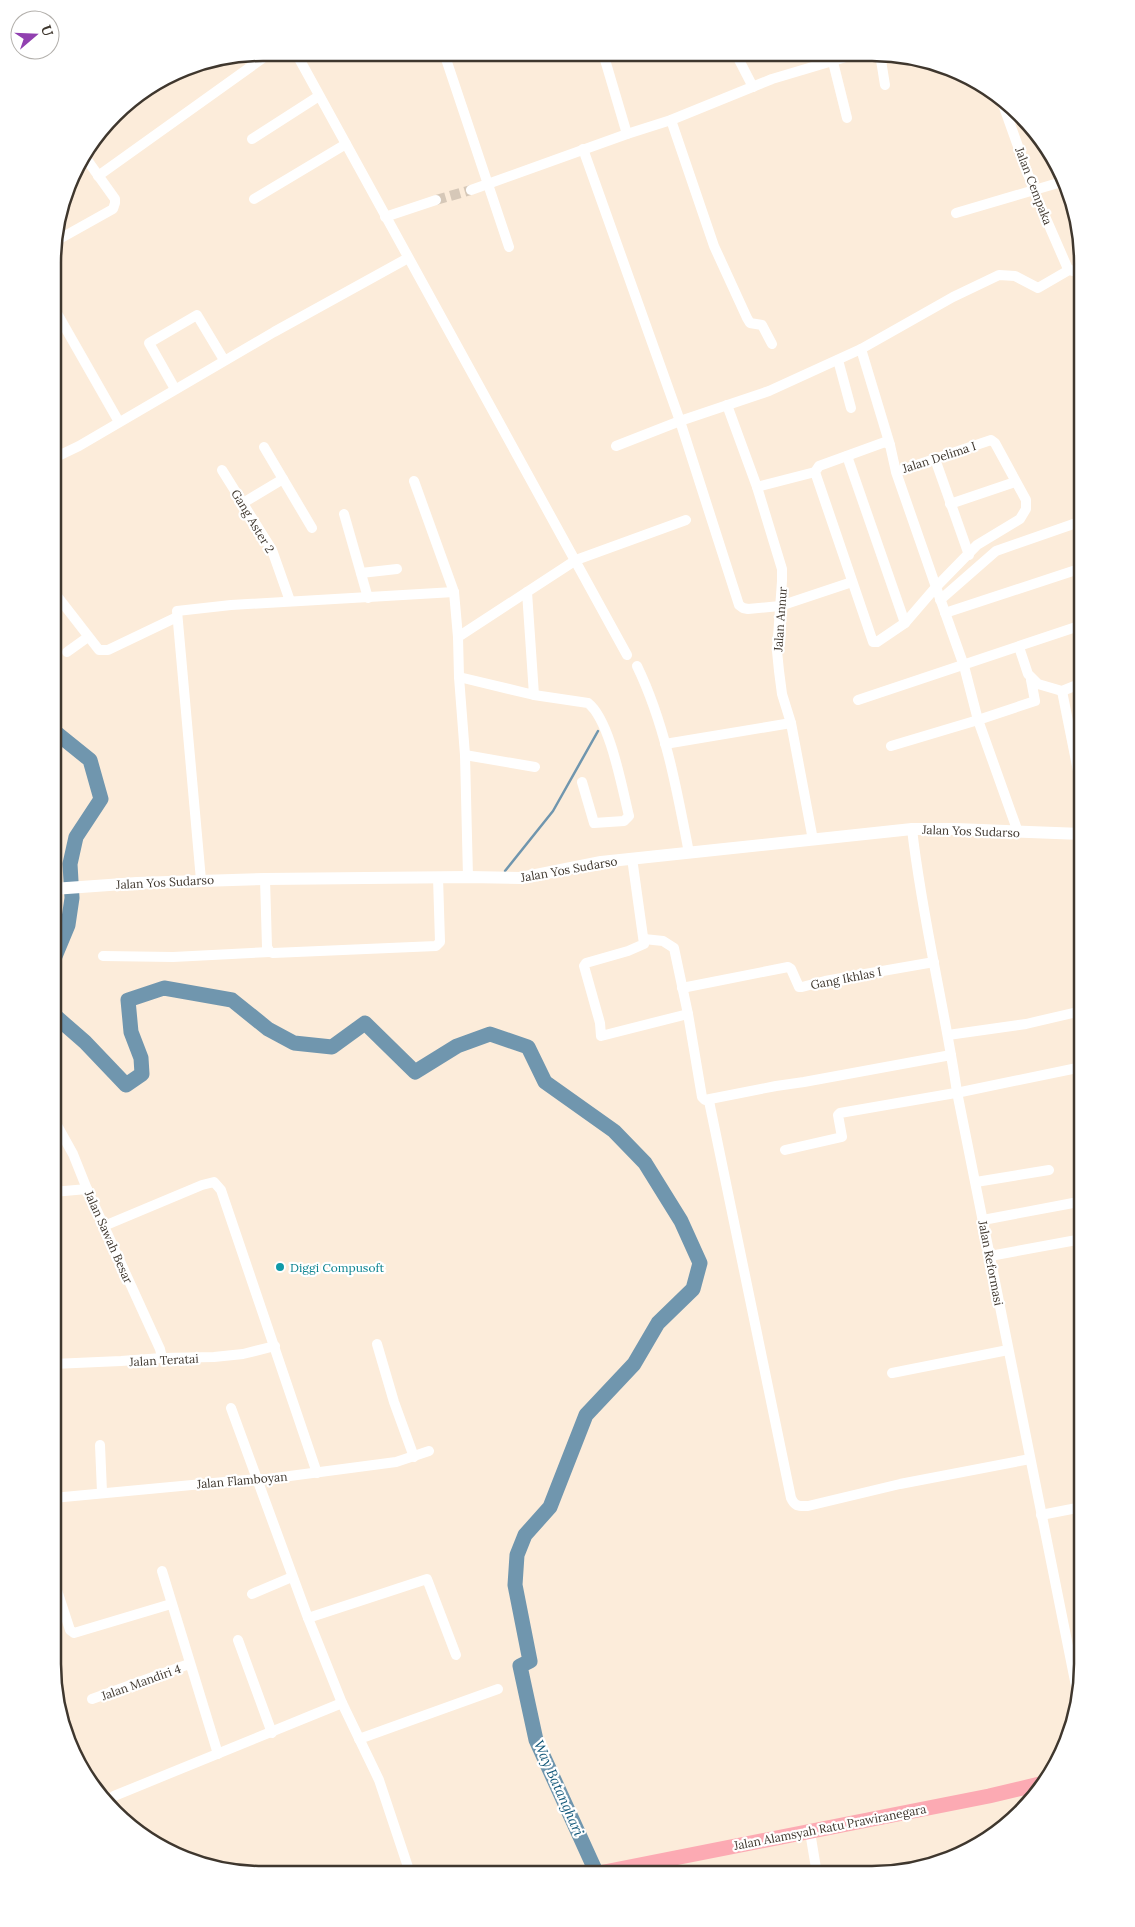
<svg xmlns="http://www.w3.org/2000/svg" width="1135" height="1927" font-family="Lora,serif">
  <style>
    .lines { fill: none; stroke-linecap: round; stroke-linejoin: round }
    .stream { stroke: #7096ae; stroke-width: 2.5 }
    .river { stroke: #7096ae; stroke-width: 15 }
    .minor-tunnel { stroke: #d6c8b8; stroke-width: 10; stroke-dasharray: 10 5; stroke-linecap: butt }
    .minor { stroke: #fff; stroke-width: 10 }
    .tertiary { stroke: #fff; stroke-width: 12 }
    .primary { stroke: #fcaab3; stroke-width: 15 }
    .culture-dot { fill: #0f9aa8; stroke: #fff; stroke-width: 2 }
    .labels { text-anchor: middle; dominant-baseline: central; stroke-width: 4.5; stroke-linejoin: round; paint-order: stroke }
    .street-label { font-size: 12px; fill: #3f372e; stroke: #fff }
    .culture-label { font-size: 12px; fill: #0d838f; stroke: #fff; text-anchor: start }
    .water-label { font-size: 14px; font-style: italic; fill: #105678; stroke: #fff }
    .rim { fill: none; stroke: #3f372e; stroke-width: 2.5 }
  </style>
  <rect width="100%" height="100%" fill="#fcecda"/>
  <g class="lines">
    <path class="stream" d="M505,871l48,-60 45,-80"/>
    <g class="river">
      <path d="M53,961l15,-36 4,-27 -2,-34 6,-27 25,-38 -11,-39 -36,-29"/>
      <path d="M53,1014l32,28 41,43 16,-11 -1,-16 -10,-26 -3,-32 36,-12 68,12 36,29 26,14 38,4 33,-24 50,49 42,-26 33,-12 38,13 17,35 69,49 31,32 36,58 19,42 -7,26 -35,34 -24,41 -48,51 -36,92 -25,28 -8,20 -2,30 15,76 -10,5 16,74 61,134"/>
    </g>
    <path class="minor-tunnel" d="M436,200l35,-10"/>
    <g class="minor">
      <path d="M296,53l331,602"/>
      <path d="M444,53l65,194"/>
      <path d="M603,53l24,81"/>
      <path d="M736,54l17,33"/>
      <path d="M880,54l5,31"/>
      <path d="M833,62l14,56"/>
      <path d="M1000,96l34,95 34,78 5,2 9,-2"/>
      <path d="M671,120l43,126 33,72 3,5 12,2 10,19"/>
      <path d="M252,139l67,-43"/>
      <path d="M583,149l97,272 59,184 4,3 5,1 32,-3 72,-24"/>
      <path d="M98,176l172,-123"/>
      <path d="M471,190l156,-56 44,-14 101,-41 84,-25"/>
      <path d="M254,199l92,-55"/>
      <path d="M956,213l109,-32"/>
      <path d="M385,217l51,-17"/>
      <path d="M54,242l59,-33 2,-6v-4l-30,-42"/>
      <path d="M54,308l65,114"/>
      <path d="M861,349l29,96"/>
      <path d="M838,360l13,48"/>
      <path d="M175,389l-26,-46 48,-28 27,45"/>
      <path d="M727,405l30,82 25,82v12l-5,70 2,20 3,23 9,29 22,117"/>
      <path d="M616,446l64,-25 89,-30 92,-42 92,-52 46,-22 16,1 23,12 31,-18"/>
      <path d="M264,447l48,81"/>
      <path d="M847,456l58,167"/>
      <path d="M54,458l25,-12 195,-114 134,-74"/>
      <path d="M935,459l34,96"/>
      <path d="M222,470l50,80 18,51"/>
      <path d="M896,472l95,-32 4,3 31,57v9l-6,10 -43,26 -41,42 -31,36 -28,19h-4l-58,-170 4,-6 66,-24 5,3 6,27 40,115 28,79 14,54 40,112"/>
      <path d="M414,481l40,111 4,45"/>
      <path d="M757,487l58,-15"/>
      <path d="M243,503l40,-24"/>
      <path d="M950,504l65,-22"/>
      <path d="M344,514l24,84"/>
      <path d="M361,573l36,-4"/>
      <path d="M54,592l45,58h9l69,-33"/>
      <path d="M940,600l56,-49 86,-30"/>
      <path d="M945,613l137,-45"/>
      <path d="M1019,647l9,27 10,10 24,7 20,-8"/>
      <path d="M67,652l21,-15"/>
      <path d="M637,666c28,58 40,124 52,187"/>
      <path d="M459,677l75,18 -7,-103"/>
      <path d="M1062,691l20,100"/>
      <path d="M534,695l54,8c22,17 34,85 41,113l-5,5 -30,2 -12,-41"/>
      <path d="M858,700l224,-75"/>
      <path d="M665,744l126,-21"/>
      <path d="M891,746l87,-26 57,-19 -4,-21"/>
      <path d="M465,755l70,12"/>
      <path d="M912,829c10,89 32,175 45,263l121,604"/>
      <path d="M632,858l12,86 -16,7 -42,12 -2,3 16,57 1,13 87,-22"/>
      <path d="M468,877l-3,-122 -6,-78 -1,-40 118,-77 110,-40"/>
      <path d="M265,879l2,68 3,5 3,1 163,-7 4,-4 -2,-65"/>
      <path d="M201,880l-24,-269 54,-6 223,-13"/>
      <path d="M644,939l19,2 11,7 14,66 14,83 3,3 71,-14 28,-4 147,-27"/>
      <path d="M103,956l70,1 97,-5"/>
      <path d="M682,988l106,-21 3,2 8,18h3l23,-6 109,-19"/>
      <path d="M948,1035l78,-11 47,-11 9,2"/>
      <path d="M709,1101l82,397c4,9 8,8 17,8l92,-22 130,-25"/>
      <path d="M53,1118l20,36 14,35 73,160 2,9"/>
      <path d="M785,1150l57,-13 -4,-22 2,-2 121,-21 121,-25"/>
      <path d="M976,1182l73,-12"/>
      <path d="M53,1192l34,-3"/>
      <path d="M983,1220l90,-17"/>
      <path d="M104,1226l98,-41 12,-3 7,8 96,283"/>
      <path d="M990,1256l92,-17"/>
      <path d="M377,1344l17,58 20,55"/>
      <path d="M53,1364l68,-3 41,-3 52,-1 29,-3 32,-8"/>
      <path d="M892,1373l116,-23"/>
      <path d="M231,1408l77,210 34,85 37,77 31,93"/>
      <path d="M100,1445l2,47"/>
      <path d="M53,1498l204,-19h10l129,-17 33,-11"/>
      <path d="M1041,1515l41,-8"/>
      <path d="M162,1571l56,183"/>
      <path d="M53,1578l17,52 4,3 97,-29"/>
      <path d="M252,1594l40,-17"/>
      <path d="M308,1618l119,-39 29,76"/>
      <path d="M238,1640l34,93"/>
      <path d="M92,1699l97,-35"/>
      <path d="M359,1739l139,-50"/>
      <path d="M114,1796l228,-93"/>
      <path d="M810,1832l7,42"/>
    </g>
    <path class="tertiary" d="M53,889l84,-6 128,-4 203,-2 53,1 80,-16 311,-33h44l126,5"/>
    <path class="primary" d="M594,1874l395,-78 55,-13"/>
  </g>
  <circle class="culture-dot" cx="280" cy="1267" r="5"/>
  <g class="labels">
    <g class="street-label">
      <text transform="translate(1034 186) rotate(69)">Jalan Cempaka</text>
      <text transform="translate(939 457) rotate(-18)">Jalan Delima I</text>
      <text transform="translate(253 521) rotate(59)">Gang Aster 2</text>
      <text transform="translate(780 619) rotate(-86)">Jalan Annur</text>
      <text transform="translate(971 831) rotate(2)">Jalan Yos Sudarso</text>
      <text transform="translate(569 869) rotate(-10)">Jalan Yos Sudarso</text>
      <text transform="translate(165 882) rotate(-3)">Jalan Yos Sudarso</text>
      <text transform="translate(846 978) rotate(-11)">Gang Ikhlas I</text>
      <text transform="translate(109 1237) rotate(66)">Jalan Sawah Besar</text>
      <text transform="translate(991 1263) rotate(79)">Jalan Reformasi</text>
      <text transform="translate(164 1360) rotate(-3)">Jalan Teratai</text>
      <text transform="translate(242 1480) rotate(-5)">Jalan Flamboyan</text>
      <text transform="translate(141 1682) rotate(-20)">Jalan Mandiri 4</text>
      <text transform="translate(830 1827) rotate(-11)">Jalan Alamsyah Ratu Prawiranegara</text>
    </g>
    <g class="culture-label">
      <text x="290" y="1267">Diggi Compusoft</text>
    </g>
    <g class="water-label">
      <text transform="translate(559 1788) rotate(66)">Way Batanghari</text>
    </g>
  </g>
  <path d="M0 0H1135V1927H0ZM263 61H872A202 202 0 0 1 1074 263V1664A202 202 0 0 1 872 1866H263A202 202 0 0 1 61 1664V263A202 202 0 0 1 263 61Z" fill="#fff" fill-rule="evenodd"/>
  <path class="rim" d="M263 61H872A202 202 0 0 1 1074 263V1664A202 202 0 0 1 872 1866H263A202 202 0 0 1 61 1664V263A202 202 0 0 1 263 61Z"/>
  <g transform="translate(35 35) rotate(71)"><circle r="24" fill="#ffffff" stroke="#b2afab"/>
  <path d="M0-4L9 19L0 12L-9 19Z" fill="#9140b0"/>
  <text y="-8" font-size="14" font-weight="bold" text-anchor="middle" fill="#3f372e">U</text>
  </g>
</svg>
